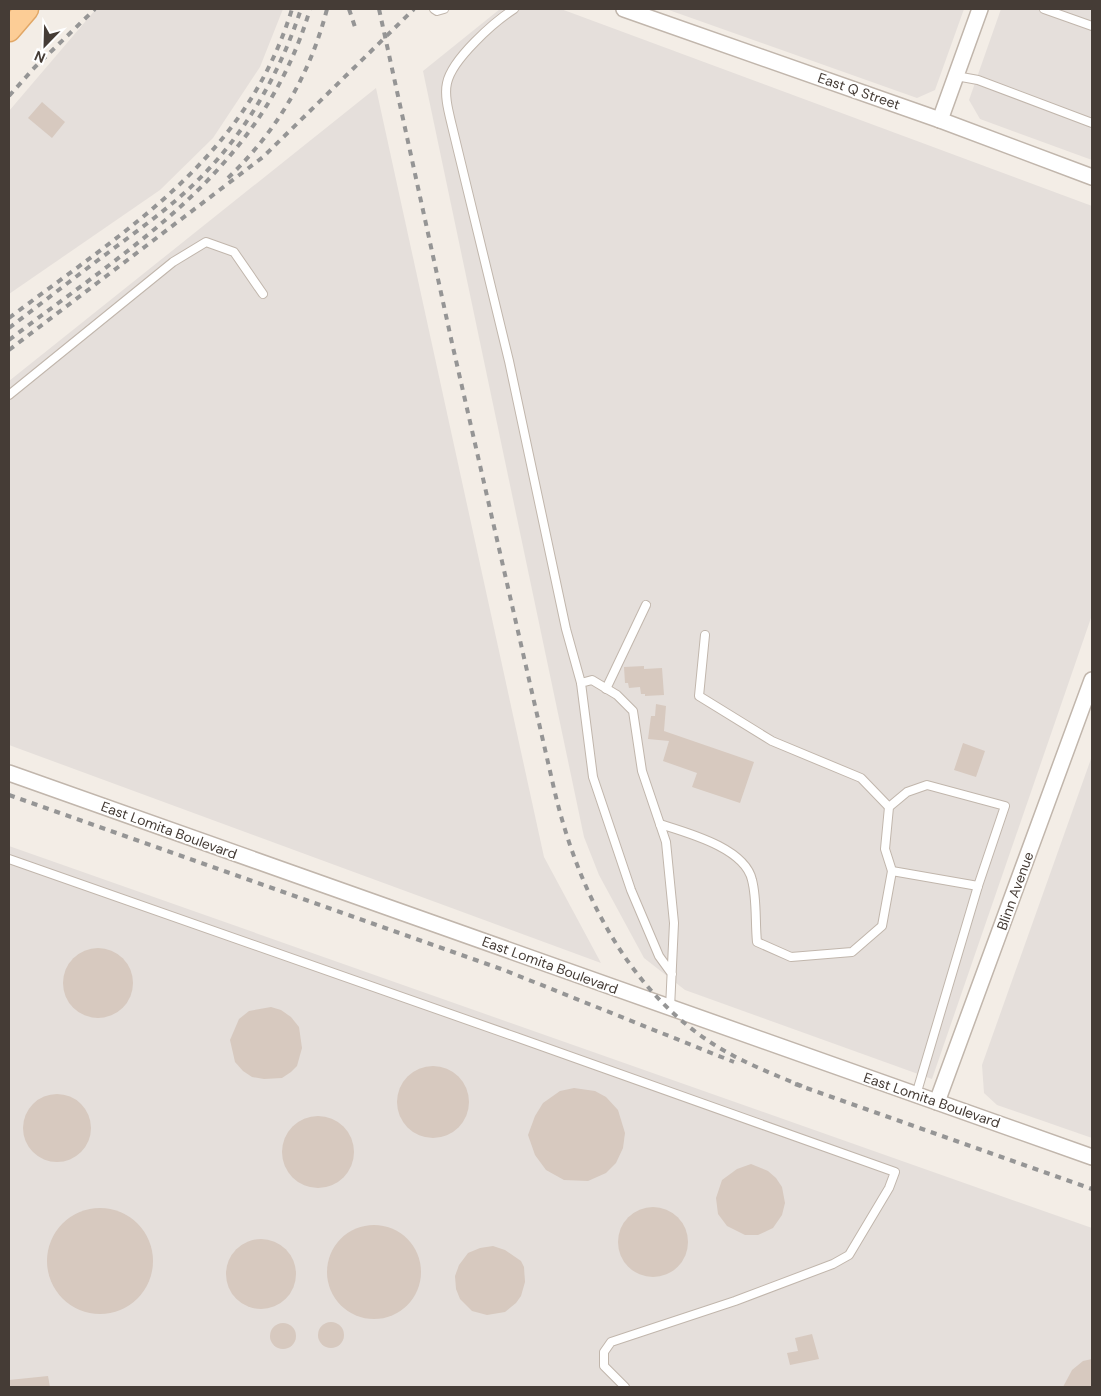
<svg xmlns="http://www.w3.org/2000/svg" width="1101" height="1396" font-family="'DM Sans',sans-serif">
  <style>
    .industrial { fill: #e5dfdb }
    .building { fill: #d7c9bf }
    .lines { fill: none; stroke-linecap: round; stroke-linejoin: round }
    .lane-casing { stroke: #c1b6ac; stroke-width: 10 }
    .street-casing { stroke: #c1b6ac; stroke-width: 18 }
    .primary-casing { stroke: #e1a766; stroke-width: 25 }
    .lane { stroke: #fff; stroke-width: 8 }
    .street { stroke: #fff; stroke-width: 15 }
    .primary { stroke: #fccd96; stroke-width: 22 }
    .rail { stroke: #959595; stroke-width: 4; stroke-dasharray: 6 6; stroke-linecap: butt }
    .labels { text-anchor: middle; dominant-baseline: central; stroke-width: 4; stroke-linejoin: round; paint-order: stroke }
    .street-label { font-size: 14px; fill: #453c36; stroke: #fff }
  </style>
  <rect width="100%" height="100%" fill="#f3ede6"/>
  <g class="industrial">
    <path d="M96,9h187l-23,58 -47,71 -53,52 -151,104v-183z"/>
    <path d="M500,9h61l531,197v409l-160,464 -247,-89 -41,-32 -45,-83 -15,-38 -161,-766z"/>
    <path d="M666,9h298l-29,81 -18,8z"/>
    <path d="M1001,9h91v151l-112,-41 -11,-19z"/>
    <path d="M376,88l168,769 57,106 -592,-218v-364z"/>
    <path d="M1092,756v382l-95,-33 -13,-12 -2,-28z"/>
    <path d="M9,846l1083,382v159h-1083z"/>
  </g>
  <g class="building">
    <path d="M42,102l23,20 -13,16 -24,-20z"/>
    <path d="M644,666v3l18,-1 2,27 -19,1v-2h-4l-1,-7 -11,1 -1,-5h-3l-1,-16z"/>
    <path d="M656,704l10,2 -2,25 90,31 -14,41 -48,-16 5,-14 -34,-12 6,-20 -21,-2 3,-23h4z"/>
    <path d="M963,743l22,8 -9,26 -22,-7z"/>
    <circle cx="98" cy="983" r="35"/>
    <path d="M271,1007l10,3 10,7 8,10 3,21 -5,18 -6,6 -9,6 -18,1 -12,-2 -9,-6 -8,-9 -5,-22 9,-21 10,-8z"/>
    <circle cx="433" cy="1102" r="36"/>
    <path d="M574,1088l21,3 11,6 12,13 7,23 -2,15 -7,15 -10,10 -18,8 -24,-1 -18,-10 -11,-15 -7,-20 7,-19 8,-13 17,-12z"/>
    <circle cx="57" cy="1128" r="34"/>
    <circle cx="318" cy="1152" r="36"/>
    <path d="M751,1164l17,7 8,7 6,9 3,16 -3,12 -9,13 -15,7h-13l-18,-9 -9,-12 -2,-16 6,-18 15,-11z"/>
    <circle cx="653" cy="1242" r="35"/>
    <circle cx="100" cy="1261" r="53"/>
    <circle cx="374" cy="1272" r="47"/>
    <circle cx="261" cy="1274" r="35"/>
    <path d="M493,1246l12,4 16,11 3,6 1,15 -4,14 -5,7 -11,9 -18,3 -15,-4 -12,-12 -4,-10 -1,-13 4,-11 9,-12 12,-5z"/>
    <circle cx="331" cy="1335" r="13"/>
    <circle cx="283" cy="1336" r="13"/>
    <path d="M812,1334l7,25 -29,6 -3,-12 11,-2 -3,-13z"/>
    <path d="M1092,1359v28h-29l9,-17 11,-9z"/>
    <path d="M48,1376l2,11h-41v-7z"/>
  </g>
  <g class="lines">
    <defs>
      <g id="lane">
        <path d="M434,9l3,2 7,-2"/>
        <path d="M514,9c-20,13 -62,50 -67,74 -3,13 2,30 5,43l57,235 57,268 15,54"/>
        <path d="M1044,9l48,17"/>
        <path d="M956,76l22,4 114,43"/>
        <path d="M9,395l164,-133 33,-20 28,10 29,42"/>
        <path d="M705,635l-6,61 73,45 89,37 28,29"/>
        <path d="M606,689l40,-84"/>
        <path d="M660,824c28,9 85,24 92,56 5,19 3,42 5,62l34,15 61,-5 30,-26 10,-55 86,15"/>
        <path d="M9,859l507,178 379,135 -6,16 -40,67 -16,9 -98,37 -124,41 -7,10v14l21,21"/>
        <path d="M892,871l-7,-22 4,-42 18,-15 20,-7 78,21 -27,80 -62,209"/>
        <path d="M670,1008l4,-85 -8,-81 -24,-71 -9,-60 -16,-16 -25,-15 -11,3 12,94 38,113 28,66 13,18"/>
      </g>
      <g id="street">
        <path d="M624,9l316,111 152,57"/>
        <path d="M940,120l40,-111"/>
        <path d="M9,773l1083,384"/>
        <path d="M937,1102l155,-422"/>
      </g>
      <path id="primary" d="M9,30l18,-21"/>
    </defs>
    <use href="#lane" class="lane-casing"/>
    <use href="#street" class="street-casing"/>
    <use href="#primary" class="primary-casing"/>
    <use href="#lane" class="lane"/>
    <use href="#street" class="street"/>
    <use href="#primary" class="primary"/>
    <g class="rail">
      <path d="M349,9l7,21"/>
      <path d="M379,9l73,334 103,450c24,100 75,203 168,257 24,14 52,25 79,36"/>
      <path d="M9,96l26,-29 60,-58"/>
      <path d="M228,178c49,-47 82,-103 99,-169"/>
      <path d="M9,318c118,-89 237,-159 283,-309"/>
      <path d="M9,328c33,-25 66,-51 100,-76 32,-24 66,-48 94,-77 46,-47 78,-105 98,-166"/>
      <path d="M9,340c125,-96 253,-169 301,-331"/>
      <path d="M9,350l254,-193 151,-148"/>
      <path d="M9,795l495,175 230,92"/>
      <path d="M795,1084l297,105"/>
    </g>
  </g>
  <g class="labels">
    <g class="street-label">
      <text transform="translate(859 91) rotate(19)">East Q Street</text>
      <text transform="translate(169 830) rotate(20)">East Lomita Boulevard</text>
      <text transform="translate(1015 891) rotate(-70)">Blinn Avenue</text>
      <text transform="translate(550 965) rotate(20)">East Lomita Boulevard</text>
      <text transform="translate(932 1100) rotate(19)">East Lomita Boulevard</text>
    </g>
  </g>
  <rect width="1101" height="1396" fill="none" stroke="#453c36" stroke-width="20"/>
  <g transform="translate(45 45) rotate(203)" stroke="#ffffff" stroke-width="4" paint-order="stroke">
  <path d="M0-4L9 19L0 12L-9 19Z" fill="#453c36"/>
  <text y="-8" font-size="14" font-weight="bold" text-anchor="middle" fill="#453c36">N</text>
  </g>
</svg>
